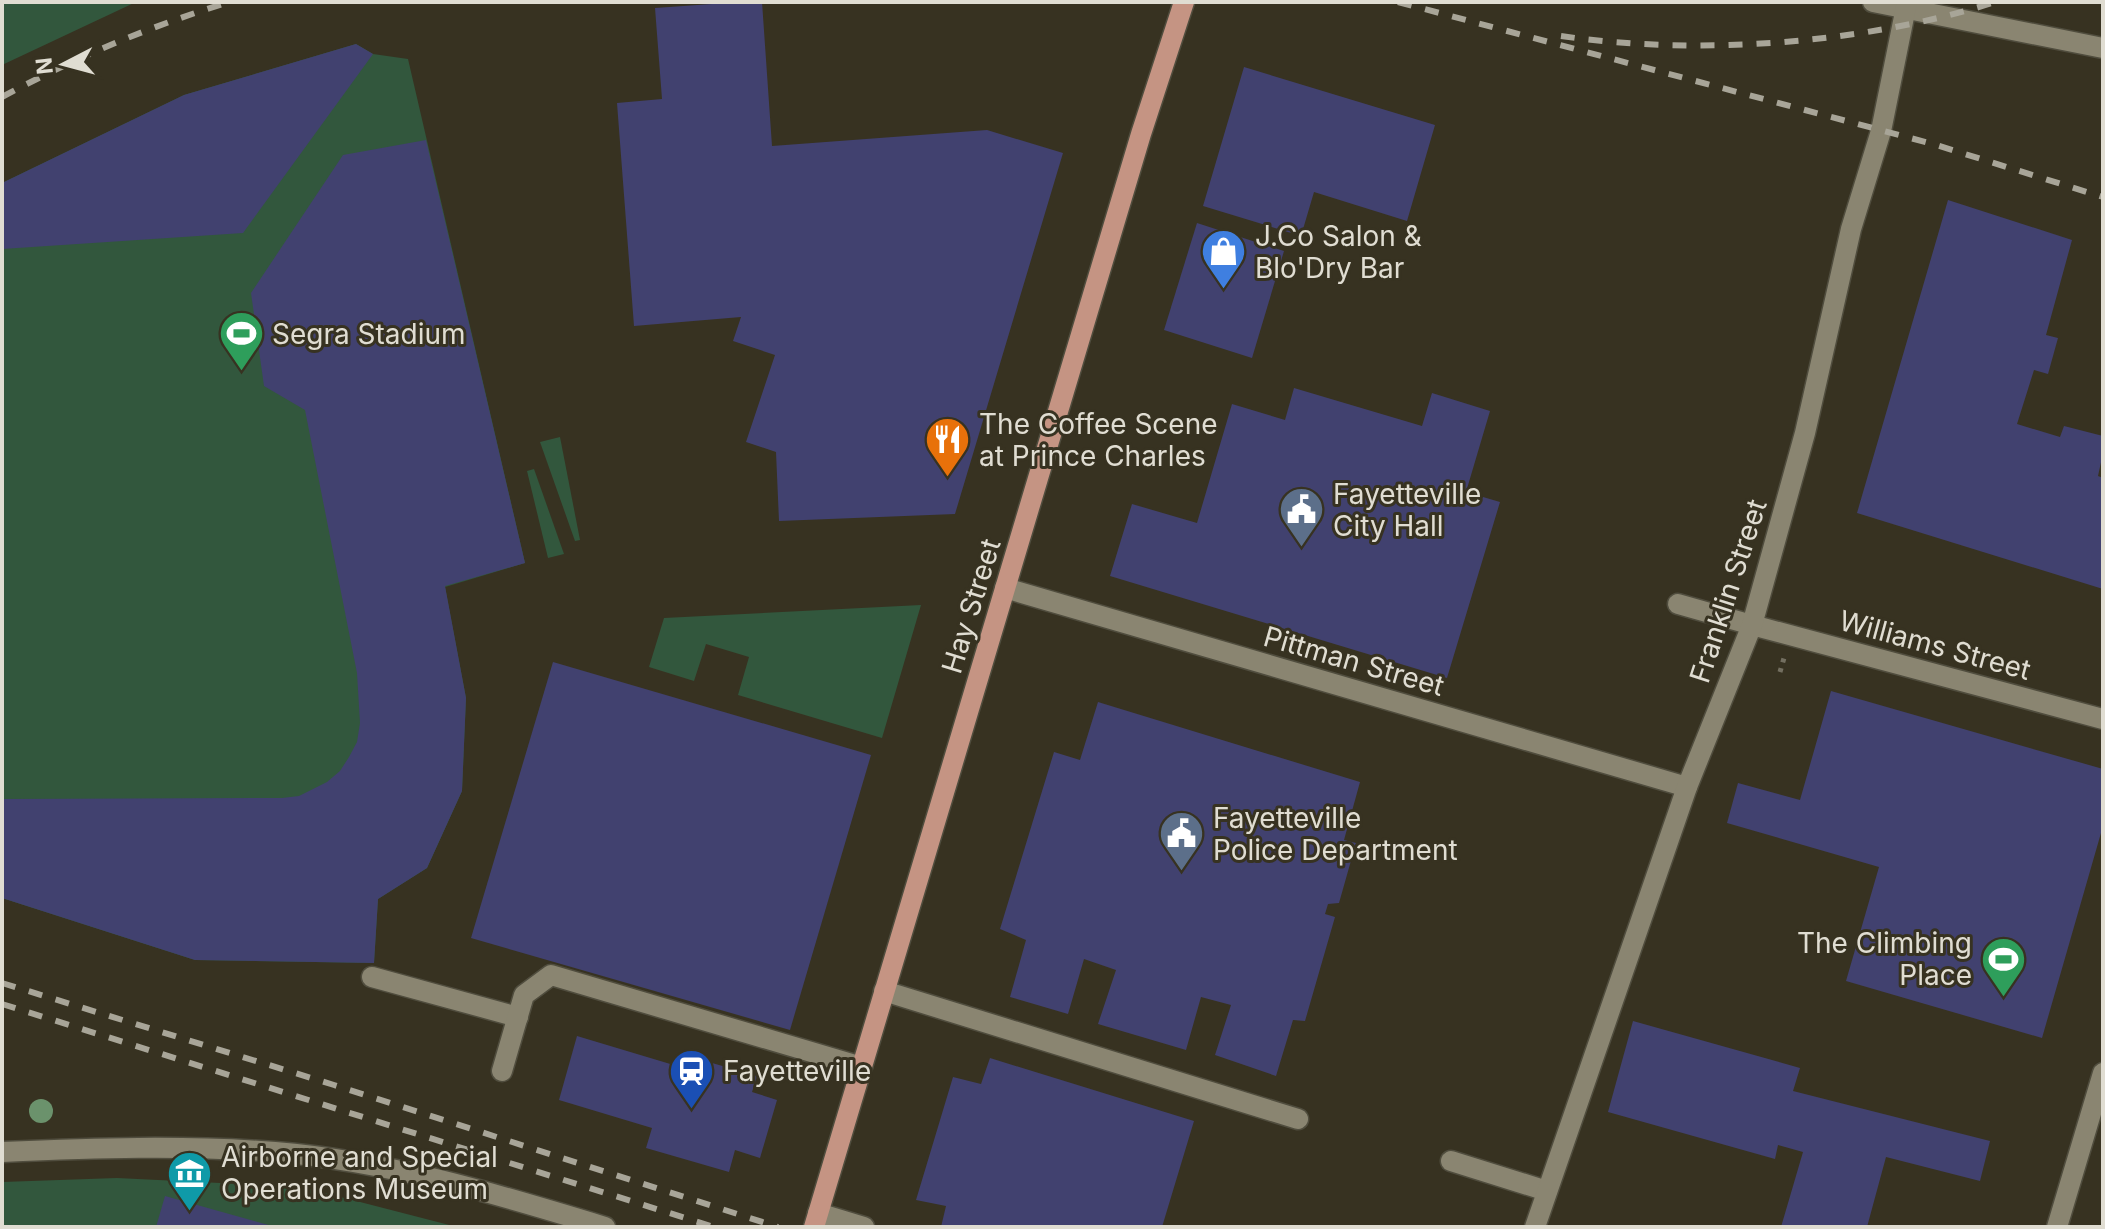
<svg xmlns="http://www.w3.org/2000/svg" width="2105" height="1229" font-family="Inter,sans-serif">
  <style>
    .green { fill: #32573d }
    .building { fill: #41416f }
    .lines { fill: none; stroke-linecap: round; stroke-linejoin: round }
    .lane-casing { stroke: #504d3e; stroke-width: 23 }
    .street-casing { stroke: #504d3e; stroke-width: 23 }
    .secondary-casing { stroke: #504d3e; stroke-width: 23 }
    .primary-casing { stroke: #504d3e; stroke-width: 23 }
    .path { stroke: #736f60; stroke-width: 5; stroke-dasharray: 4 6; stroke-linecap: butt }
    .lane { stroke: #8a8571; stroke-width: 20 }
    .street { stroke: #8a8571; stroke-width: 20 }
    .secondary { stroke: #8a8571; stroke-width: 20 }
    .primary { stroke: #c59483; stroke-width: 20 }
    .rail { stroke: #a8a598; stroke-width: 6; stroke-dasharray: 14 14; stroke-linecap: butt }
    .tree { fill: #6b926c }
    .labels { text-anchor: middle; dominant-baseline: central; stroke-width: 6; stroke-linejoin: round; paint-order: stroke }
    .poi-label { font-size: 28px; fill: #e0ddd2; stroke: #373221; text-anchor: start }
    .street-label { font-size: 28px; fill: #e0ddd2; stroke: #373221 }
  </style>
  <rect width="100%" height="100%" fill="#373221"/>
  <g class="green">
    <path d="M2,2h134l-134,63z"/>
    <path d="M356,44l17,10 35,5 117,504 -80,24 21,111 -4,93 -35,77 -49,31 -4,64 -179,-3 -193,-62v-715l182,-88z"/>
    <path d="M560,437l20,103 -5,1 -35,-99z"/>
    <path d="M534,469l30,85 -16,4 -21,-87z"/>
    <path d="M921,605l-39,133 -144,-43 11,-38 -43,-13 -12,37 -45,-14 15,-49z"/>
    <path d="M117,1178l185,9 155,40h-455v-45z"/>
  </g>
  <g class="building">
    <path d="M740,2h22l10,144 215,-16 76,23 -108,361 -176,7 -3,-69 -30,-10 29,-87 -42,-14 8,-24 -107,9 -17,-223 45,-4 -7,-91z"/>
    <path d="M356,44l17,10 -130,179 -241,16v-66l182,-88z"/>
    <path d="M1244,67l191,58 -28,96 -93,-29 -13,44 -98,-30z"/>
    <path d="M426,140l99,423 -80,23 21,112 -4,93 -35,77 -49,31 -4,64 -179,-3 -193,-62v-99l280,-1 17,-2 28,-14 13,-11 9,-14 8,-15 3,-19 -3,-50 -52,-263 -41,-24 -13,-93 92,-138z"/>
    <path d="M1948,200l124,40 -26,95 12,3 -10,36 -14,-4 -17,54 43,13 4,-11 39,10v17l-5,23 5,2v111l-246,-76z"/>
    <path d="M1197,223l87,28 -32,107 -88,-28z"/>
    <path d="M1294,388l128,38 10,-33 58,18 -24,81 34,10 -53,176 -337,-102 22,-72 65,19 35,-119 53,16z"/>
    <path d="M553,662l318,93 -81,275 -319,-92z"/>
    <path d="M1831,691l272,78v57l-61,212 -196,-57 33,-114 -152,-44 11,-40 62,17z"/>
    <path d="M1098,702l262,80 -16,58 12,3 -17,60 -11,1 -3,10 10,3 -30,104 -12,-1 -17,56 -61,-21 16,-50 -30,-8 -15,53 -88,-26 18,-54 -32,-11 -16,55 -58,-17 16,-57 -26,-11 54,-177 26,8z"/>
    <path d="M1633,1021l167,47 -7,23 197,50 -10,40 -94,-24 -19,70h-86l22,-75 -25,-7 -3,14 -167,-47z"/>
    <path d="M577,1036l100,30 4,-12 76,22 -5,16 25,8 -17,58 -25,-8 -6,22 -83,-24 6,-20 -93,-28z"/>
    <path d="M990,1058l204,63 -32,106h-221l5,-21 -30,-6 37,-123 28,7z"/>
    <path d="M165,1196l107,30v1h-116z"/>
  </g>
  <g class="lines">
    <defs>
      <g id="lane">
        <path d="M1678,604l74,21"/>
        <path d="M372,977l146,40"/>
        <path d="M884,991l414,128"/>
        <path d="M502,1071l22,-76 27,-20 311,92"/>
        <path d="M1451,1161l96,30"/>
      </g>
      <g id="street">
        <path d="M1005,588l682,199"/>
        <path d="M1752,625l351,94"/>
        <path d="M2,1152c91,-4 182,-7 273,0 113,9 222,42 330,75"/>
      </g>
      <g id="secondary">
        <path d="M1873,2l230,46"/>
        <path d="M818,1213l46,14"/>
        <path d="M1535,1227l152,-440 65,-162 53,-192 46,-204 30,-98 26,-129"/>
        <path d="M2057,1227l46,-154"/>
      </g>
      <path id="primary" d="M814,1227l327,-1093 43,-132"/>
    </defs>
    <use href="#lane" class="lane-casing"/>
    <use href="#street" class="street-casing"/>
    <use href="#secondary" class="secondary-casing"/>
    <use href="#primary" class="primary-casing"/>
    <path class="path" d="M1780,672l4,-14"/>
    <use href="#lane" class="lane"/>
    <use href="#street" class="street"/>
    <use href="#secondary" class="secondary"/>
    <use href="#primary" class="primary"/>
    <g class="rail">
      <path d="M1398,2l535,142 170,53"/>
      <path d="M1561,36c135,20 304,8 434,-34"/>
      <path d="M2,97c75,-40 146,-70 227,-95"/>
      <path d="M2,983l332,102 444,142"/>
      <path d="M2,1004l712,223"/>
    </g>
  </g>
  <circle class="tree" cx="41" cy="1111" r="12"/>
  <defs>
    <symbol id="shop-pin" viewBox="-11 -11 22 30"><path d="M0 17L-7.5 6A9.5 9.5 0 1 1 7.5 6Z" fill="#3f7fe0" stroke="#373221"/><path d="M-5-2.5h2.3a2.7 3.5 0 0 1 5.4 0H5L5.5 6h-11ZM-1.5-2.5h3a1.5 2.3 0 0 0-3 0Z" fill="#fff"/></symbol>
    <symbol id="stadium-pin" viewBox="-11 -11 22 30"><path d="M0 17L-7.5 6A9.5 9.5 0 1 1 7.5 6Z" fill="#2e9e5b" stroke="#373221"/><path d="M0-5a6.5 5 0 1 0 0 10a6.5 5 0 1 0 0-10ZM-3.5-1.8h7v3.6h-7Z" fill="#fff"/></symbol>
    <symbol id="restaurant-pin" viewBox="-11 -11 22 30"><path d="M0 17L-7.5 6A9.5 9.5 0 1 1 7.5 6Z" fill="#e8710a" stroke="#373221"/><path d="M-5-6h1v4h1v-4h1v4h1v-4h1v5L-1.5 .5V6h-2V.5L-5-1ZM5-6V6H3V1.5H1.5Q1.5-4 5-6Z" fill="#fff"/></symbol>
    <symbol id="civic-pin" viewBox="-11 -11 22 30"><path d="M0 17L-7.5 6A9.5 9.5 0 1 1 7.5 6Z" fill="#5c6f8a" stroke="#373221"/><path d="M-.6-6.5H3V-4.5H.6V-3L4-1V1h2V6H-6V1h2V-1L-.6-3ZM-1.2 2.5V6h2.4V2.5Z" fill="#fff"/></symbol>
    <symbol id="station-pin" viewBox="-11 -11 22 30"><path d="M0 17L-7.5 6A9.5 9.5 0 1 1 7.5 6Z" fill="#1a4fb4" stroke="#373221"/><path d="M-3-6H3Q5-6 5-4V2Q5 4 3 4L4.5 6H3L1.5 4h-3L-3 6H-4.5L-3 4Q-5 4-5 2V-4Q-5-6-3-6ZM-3.5-4v3h7v-3ZM-3.5 1v1.5H-2V1ZM2 1v1.5H3.5V1Z" fill="#fff"/></symbol>
    <symbol id="museum-pin" viewBox="-11 -11 22 30"><path d="M0 17L-7.5 6A9.5 9.5 0 1 1 7.5 6Z" fill="#0f9aa8" stroke="#373221"/><path d="M0-6L6-3V-2H-6V-3ZM-5-1h2V3h-2ZM-1-1h2V3h-2ZM3-1h2V3H3ZM-6 4H6V6H-6Z" fill="#fff"/></symbol>
  </defs>
  <g fill-rule="evenodd">
    <use href="#shop-pin" x="1198" y="226" width="51" height="69"/>
    <use href="#stadium-pin" x="216" y="308" width="51" height="69"/>
    <use href="#restaurant-pin" x="922" y="414" width="51" height="69"/>
    <use href="#civic-pin" x="1276" y="484" width="51" height="69"/>
    <use href="#civic-pin" x="1156" y="808" width="51" height="69"/>
    <use href="#stadium-pin" x="1978" y="934" width="51" height="69"/>
    <use href="#station-pin" x="666" y="1046" width="51" height="69"/>
    <use href="#museum-pin" x="164" y="1148" width="51" height="69"/>
  </g>
  <g class="labels">
    <g class="poi-label">
      <text x="1255" y="236">J.Co Salon &amp;<tspan x="1255" dy="32">Blo'Dry Bar</tspan></text>
      <text x="272" y="334">Segra Stadium</text>
      <text x="979" y="424">The Coffee Scene<tspan x="979" dy="32">at Prince Charles</tspan></text>
      <text x="1333" y="494">Fayetteville<tspan x="1333" dy="32">City Hall</tspan></text>
      <text x="1213" y="818">Fayetteville<tspan x="1213" dy="32">Police Department</tspan></text>
      <text x="1972" y="943" text-anchor="end">The Climbing<tspan x="1972" dy="32">Place</tspan></text>
      <text x="723" y="1071">Fayetteville</text>
      <text x="221" y="1157">Airborne and Special<tspan x="221" dy="32">Operations Museum</tspan></text>
    </g>
    <g class="street-label">
      <text transform="translate(1728 591) rotate(-72)">Franklin Street</text>
      <text transform="translate(971 606) rotate(-73)">Hay Street</text>
      <text transform="translate(1935 645) rotate(15)">Williams Street</text>
      <text transform="translate(1354 661) rotate(16)">Pittman Street</text>
    </g>
  </g>
  <rect width="2105" height="1229" fill="none" stroke="#e0ddd2" stroke-width="8"/>
  <g transform="translate(64 64) rotate(264)" stroke="#373221" stroke-width="6" paint-order="stroke">
  <path d="M0-6L14 30L0 20L-14 30Z" fill="#e0ddd2"/>
  <text y="-12" font-size="22" font-weight="bold" text-anchor="middle" fill="#e0ddd2">N</text>
  </g>
</svg>
